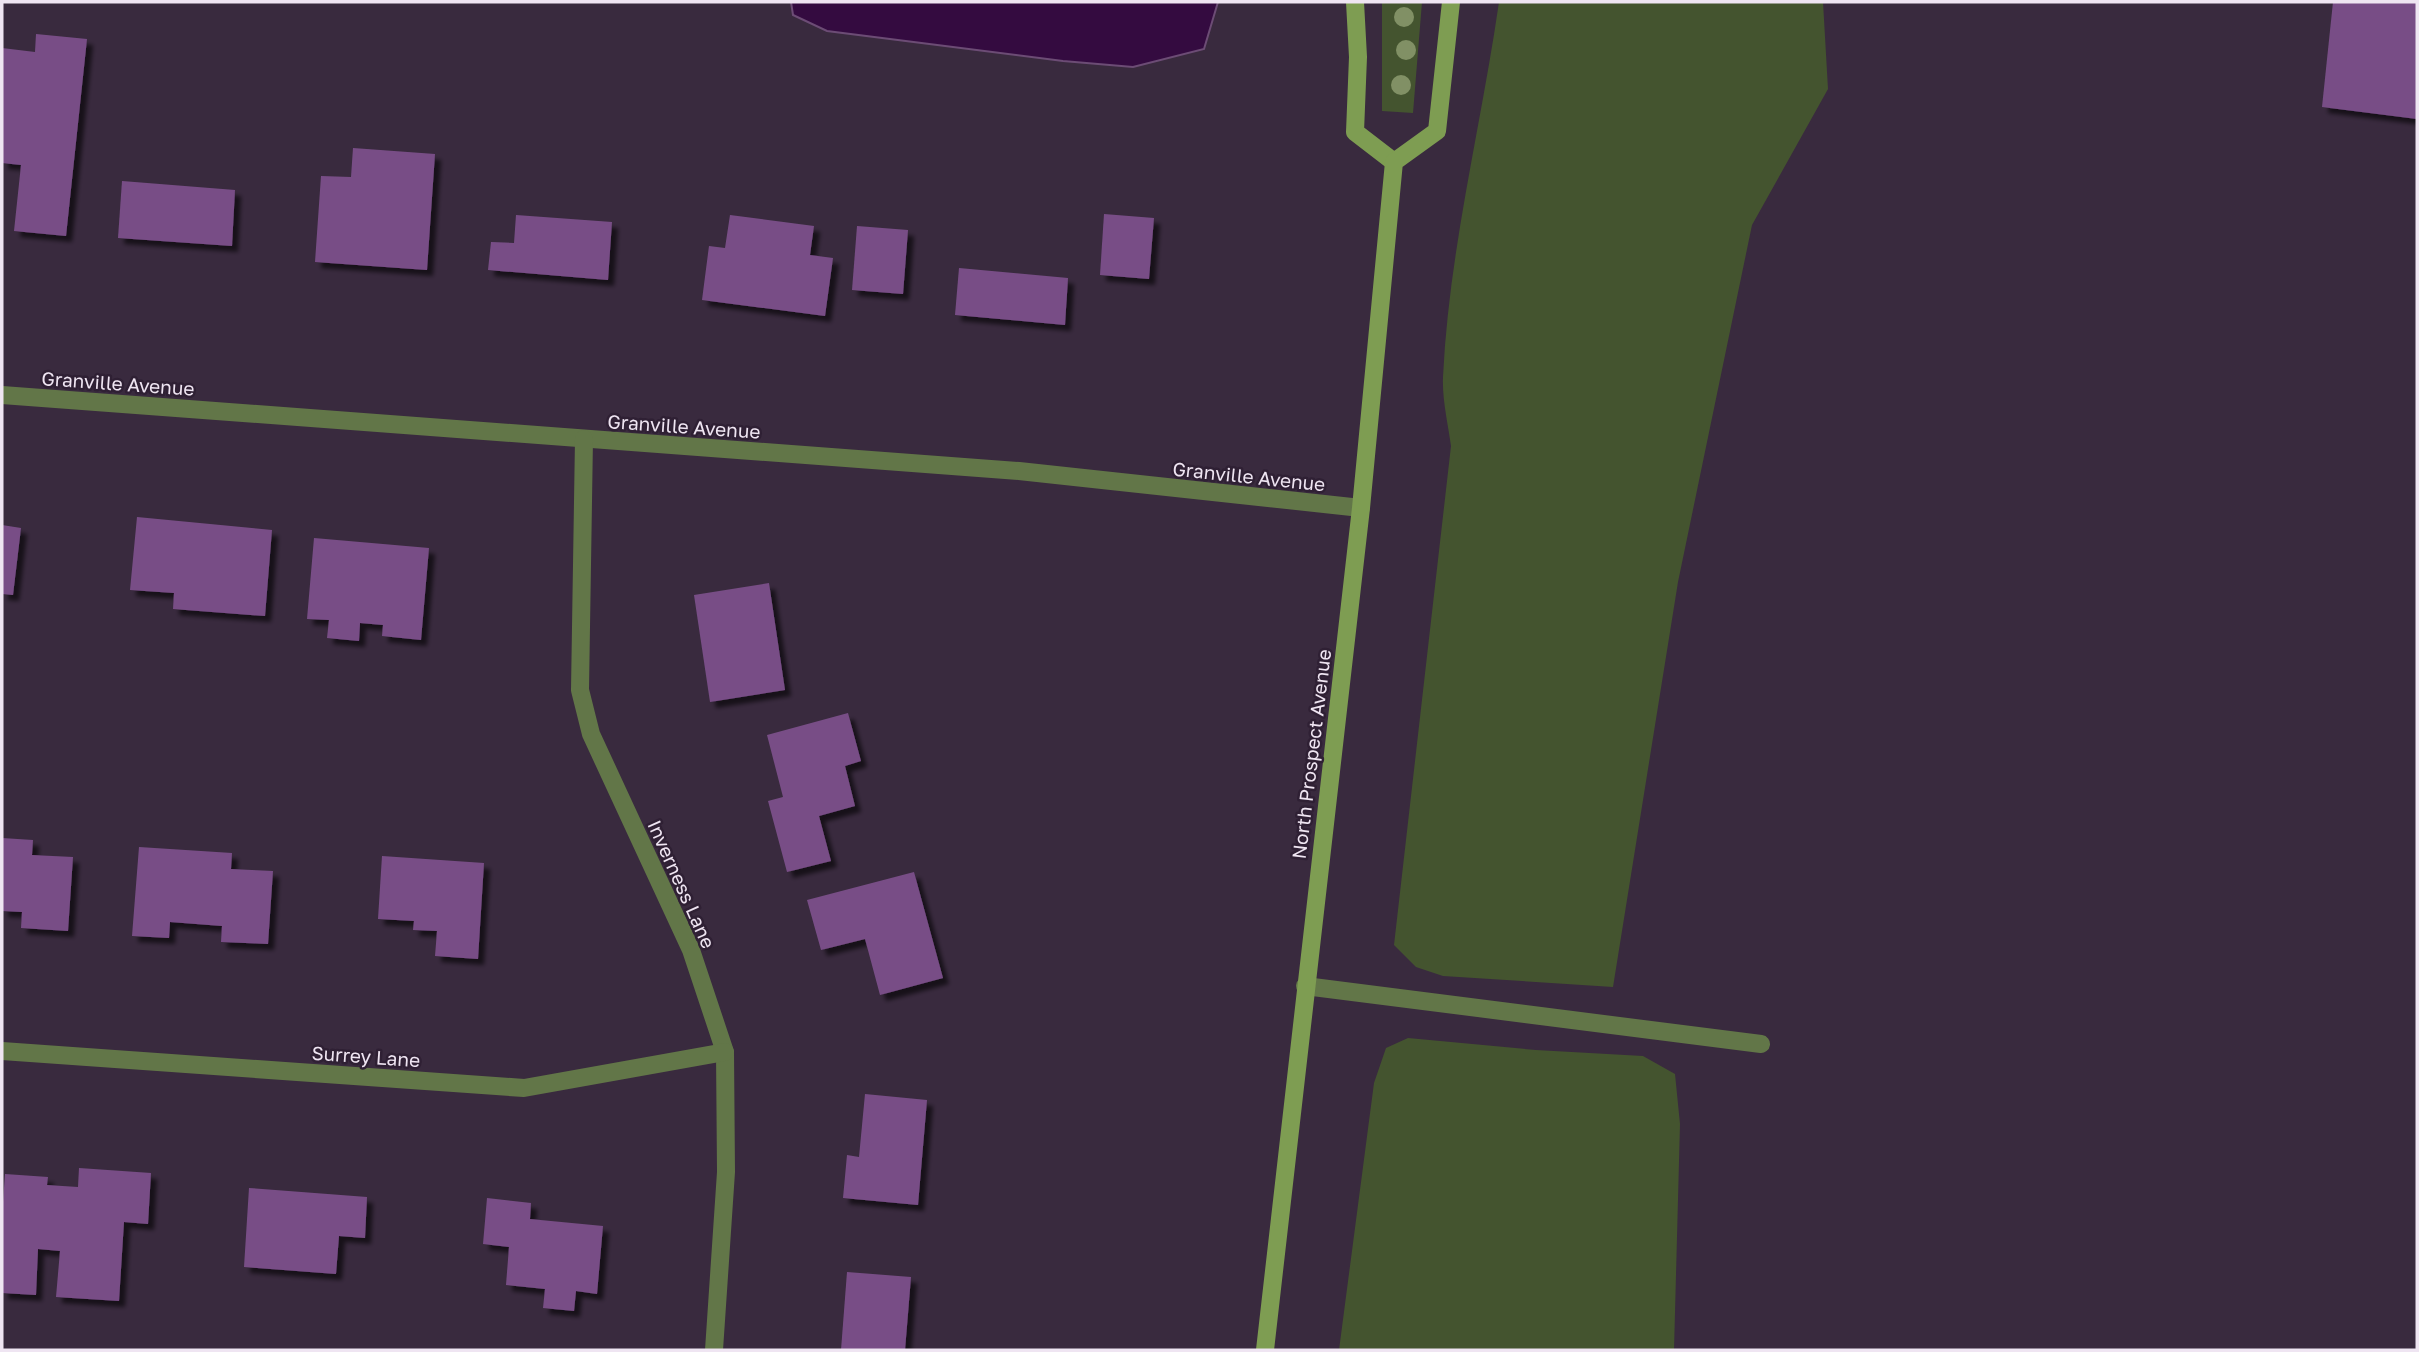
<svg xmlns="http://www.w3.org/2000/svg" width="2419" height="1352" font-family="'Golos Text',sans-serif">
  <style>
    .green { fill: #44542f }
    .water { fill: #340b40; stroke: #6c4c75; stroke-width: 2 }
    .building { fill: #784e86; filter: url(#shadow) }
    .lines { fill: none; stroke-linecap: round; stroke-linejoin: round }
    .lane { stroke: #627648; stroke-width: 18 }
    .street { stroke: #627648; stroke-width: 18 }
    .secondary { stroke: #7e9d52; stroke-width: 18 }
    .tree { fill: #819065 }
    .labels { text-anchor: middle; dominant-baseline: central; stroke-width: 5; stroke-linejoin: round; paint-order: stroke }
    .street-label { font-size: 19px; fill: #efe5f2; stroke: #2f2034 }
  </style>
  <defs>
    <filter id="shadow"><feDropShadow dx="6" dy="6" stdDeviation="2" flood-color="#0009"/></filter>
  </defs>
  <rect width="100%" height="100%" fill="#392a3e"/>
  <g class="green">
    <path d="M1382,2h40l-9,111 -31,-2z"/>
    <path d="M1499,2h324l5,87 -76,136 -74,357 -65,405 -170,-11 -27,-9 -22,-22 57,-499c-3,-22 -9,-47 -8,-69 6,-127 38,-250 56,-375z"/>
    <path d="M1408,1038l128,12 107,6 32,18 5,50 -6,226h-335l35,-267 12,-35z"/>
  </g>
  <path class="water" d="M791,2h427l-14,47 -71,18 -70,-6 -236,-30 -34,-16z"/>
  <g class="building">
    <path d="M2333,2h84v117l-95,-12z"/>
    <path d="M36,34l51,5 -21,197 -52,-5 7,-66 -19,-2v-115l33,4z"/>
    <path d="M353,148l82,6 -8,116 -112,-8 6,-86 30,1z"/>
    <path d="M122,181l113,9 -3,56 -114,-8z"/>
    <path d="M1104,214l50,4 -5,61 -49,-4z"/>
    <path d="M516,215l96,7 -4,58 -120,-10 3,-28 23,1z"/>
    <path d="M730,215l84,11 -4,29 23,3 -8,58 -123,-16 7,-54 16,2z"/>
    <path d="M857,226l51,4 -5,64 -51,-4z"/>
    <path d="M959,268l109,10 -3,47 -110,-10z"/>
    <path d="M137,517l135,13 -7,86 -92,-7 1,-16 -44,-3z"/>
    <path d="M2,525l19,3 -8,67 -11,-1z"/>
    <path d="M314,538l115,10 -8,92 -39,-4 1,-11 -23,-2 -1,18 -32,-3 2,-18 -22,-1z"/>
    <path d="M769,583l16,107 -75,12 -16,-107z"/>
    <path d="M848,713l13,48 -16,5 10,40 -36,10 12,45 -44,11 -19,-71 15,-4 -16,-62z"/>
    <path d="M2,838l31,2 -1,15 41,2 -5,74 -47,-3 1,-16 -20,-1z"/>
    <path d="M139,847l93,6 -1,16 42,2 -5,73 -47,-2 1,-16 -52,-4 -1,16 -37,-2z"/>
    <path d="M382,856l102,7 -6,96 -43,-3 2,-25 -24,-1 1,-9 -36,-2z"/>
    <path d="M914,872l29,106 -63,17 -15,-56 -44,11 -14,-50z"/>
    <path d="M865,1094l62,6 -9,105 -75,-7 4,-43 12,2z"/>
    <path d="M79,1168l72,5 -3,51 -24,-2 -5,79 -63,-4 4,-46 -22,-2 -2,46 -34,-2v-77l3,-42 43,3 -1,8 31,2z"/>
    <path d="M249,1188l118,9 -2,41 -26,-2 -3,38 -92,-7z"/>
    <path d="M487,1198l44,5 -1,16 73,7 -6,68 -21,-3 -2,20 -31,-3 2,-19 -39,-4 3,-38 -26,-3z"/>
    <path d="M847,1272l64,5 -6,73h-64z"/>
  </g>
  <g class="lines">
    <path class="lane" d="M1305,986l456,58"/>
    <g class="street">
      <path d="M2,395l1017,76 342,37"/>
      <path d="M584,439l-4,251 11,44 100,216 34,102 1,120 -12,178"/>
      <path d="M2,1051l522,37 201,-36"/>
    </g>
    <g class="secondary">
      <path d="M1355,2l3,55 -3,75 39,30"/>
      <path d="M1265,1350l96,-842 33,-346 43,-31 14,-129"/>
    </g>
  </g>
  <g class="tree">
    <circle cx="1404" cy="17" r="10"/>
    <circle cx="1406" cy="50" r="10"/>
    <circle cx="1401" cy="85" r="10"/>
  </g>
  <g class="labels">
    <g class="street-label">
      <text transform="translate(118 383) rotate(4)">Granville Avenue</text>
      <text transform="translate(684 426) rotate(4)">Granville Avenue</text>
      <text transform="translate(1249 476) rotate(6)">Granville Avenue</text>
      <text transform="translate(1311 754) rotate(-83)">North Prospect Avenue</text>
      <text transform="translate(682 884) rotate(66)">Inverness Lane</text>
      <text transform="translate(366 1056) rotate(4)">Surrey Lane</text>
    </g>
  </g>
  <rect width="2419" height="1352" fill="none" stroke="#efe5f2" stroke-width="7"/>
</svg>
